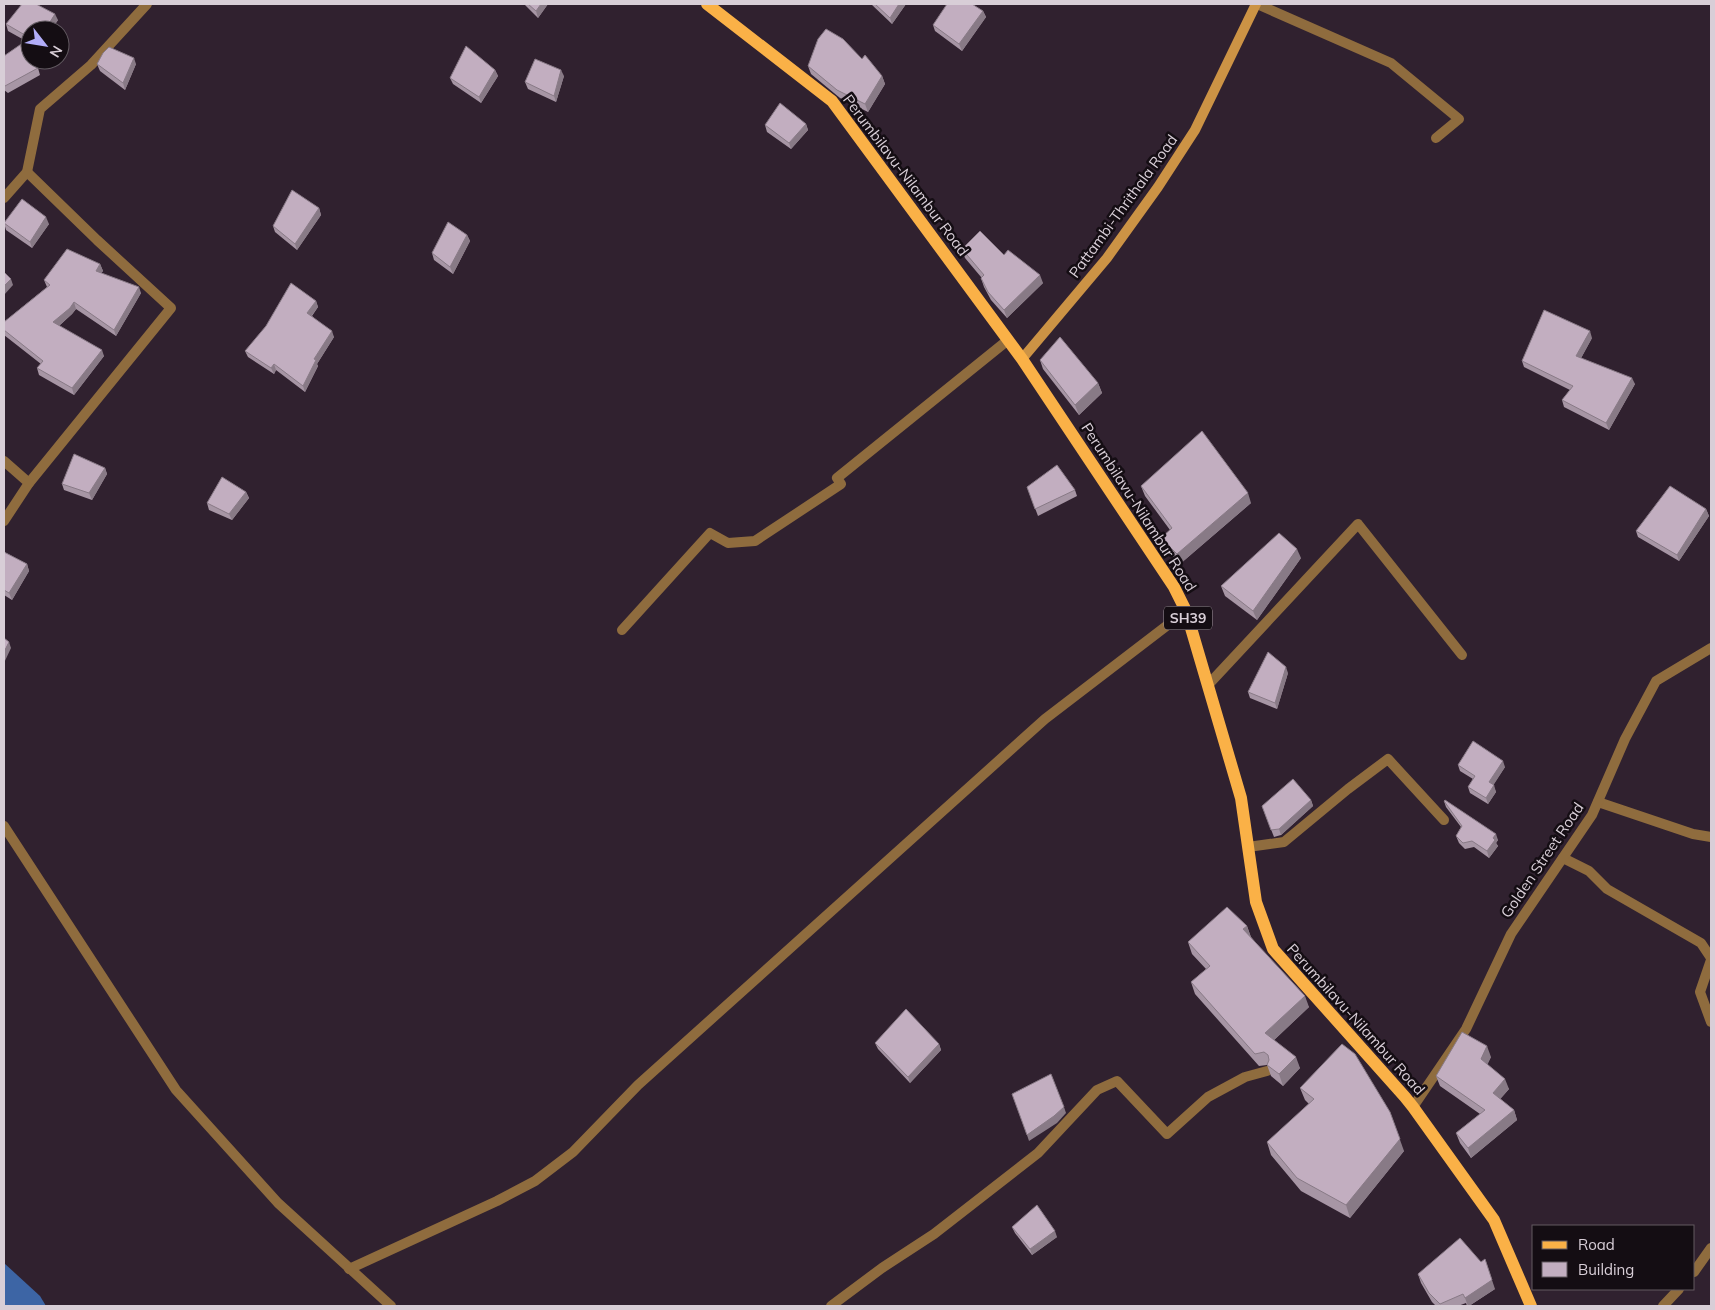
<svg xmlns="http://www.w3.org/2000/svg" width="1715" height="1310" font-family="Mulish,sans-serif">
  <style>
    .water { fill: #3d65a5 }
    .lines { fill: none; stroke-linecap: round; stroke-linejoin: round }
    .minor { stroke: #8f6c3e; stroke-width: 10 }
    .secondary { stroke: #cc9345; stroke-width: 10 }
    .primary { stroke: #fab147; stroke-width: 12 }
    .wall { fill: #a796a5 }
    .shaded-wall { fill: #887a86 }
    .building { fill: #c2aec0; stroke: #887a86 }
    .labels { text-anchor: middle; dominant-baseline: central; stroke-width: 5; stroke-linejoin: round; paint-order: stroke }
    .shield { fill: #140d13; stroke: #9d949c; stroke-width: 1 }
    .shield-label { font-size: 14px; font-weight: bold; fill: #d8ced7 }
    .street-label { font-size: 15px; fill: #d8ced7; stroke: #140d13 }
  </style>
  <rect width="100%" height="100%" fill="#30212f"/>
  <path class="water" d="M4,1263l36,33 6,10h-42z"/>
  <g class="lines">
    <g class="minor">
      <path d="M1257,4l134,59 68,56 -23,19"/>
      <path d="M27,172l70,68 74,68 -142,175"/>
      <path d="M4,198l23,-26 13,-63 51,-44 56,-61"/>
      <path d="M4,461l25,22 -25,38"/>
      <path d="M622,630l88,-97 18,10 27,-2 86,-57 -4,-6 171,-138"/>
      <path d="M1208,685l150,-161 104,131"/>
      <path d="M1598,802l95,32 18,3"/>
      <path d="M4,826l172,264 102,113 113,103"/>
      <path d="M1248,847l36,-5 64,-53 40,-30 56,61"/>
      <path d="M1563,858l26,13 18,18 94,54 10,15"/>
      <path d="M1711,960l-11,32 11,30"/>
      <path d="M1413,1107l53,-78 45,-95 81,-119 33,-76 31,-58 55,-33"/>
      <path d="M349,1269l148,-68 38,-20 38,-29 65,-67 407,-366 141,-108"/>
      <path d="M1694,1272l17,-24"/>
      <path d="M831,1306l51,-38 52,-34 104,-81 59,-63 20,-9 50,53 41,-37 37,-20 22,-6"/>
      <path d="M1663,1306l16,-17"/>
    </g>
    <path class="secondary" d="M1022,359l85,-101 51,-71 37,-57 61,-126"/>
    <path class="primary" d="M707,4l125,97 190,258 152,228 12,24 55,187 15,104 17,47 132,148 8,10 81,113 37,86"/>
  </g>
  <g class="wall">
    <path d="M524,4h24l-10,14z"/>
    <path d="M871,4h35l-14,20z"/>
    <path d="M983,11l3,6 -24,34 -27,-20 -2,-6z"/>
    <path d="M58,20l-7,10h-21l1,32 7,6 2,7 -32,18 -4,-3v-34l22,-15 -18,-10 -2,-7z"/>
    <path d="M862,59l20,17 3,8 -17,28 -28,-14 -29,-24 -3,-8z"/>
    <path d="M97,64h39l-11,26 -25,-19z"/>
    <path d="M495,70l3,6 -17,27 -28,-19 -3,-6z"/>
    <path d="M564,76l-8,26 -28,-13 -3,-7z"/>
    <path d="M806,124l2,6 -17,19 -24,-17 -2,-7z"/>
    <path d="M319,208l2,7 -24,35 -22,-18 -2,-6z"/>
    <path d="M4,223l45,1 -17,24 -26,-18z"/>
    <path d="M467,235l3,6 -17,33 -19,-14 -2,-7z"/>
    <path d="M962,249l42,6 39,28 -36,35 -16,-18 -7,-13 -3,-9v-1l-16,-19z"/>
    <path d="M100,264l3,7 -2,2 40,20 -25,43 -40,-27 -4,5 -13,12 45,30 -30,39 -35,-20 -2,-7 4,-4 -37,-29v-13l43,-35 -3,-7z"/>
    <path d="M316,301l2,6 -6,9 22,21 -17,27 1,2 -13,26 -29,-22 -2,4 -26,-17 -3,-6z"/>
    <path d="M1592,338l-11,20 54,26 -26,46 -45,-23 -2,-7 8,-10 -46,-23 -2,-6z"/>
    <path d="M1040,360l58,23 4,10 -23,22 -36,-46z"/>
    <path d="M105,468l2,6 -15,26 -28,-10 -2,-6z"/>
    <path d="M1141,486l110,17 -71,61 -15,-16 -4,-10 9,-8 -25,-34z"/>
    <path d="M1027,487l48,3 2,6 -39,20z"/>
    <path d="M246,492l3,6 -17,22 -23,-10 -2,-7z"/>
    <path d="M1706,509l3,7 -30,45 -41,-24 -2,-6z"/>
    <path d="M4,552l23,12 2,7 -17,29 -8,-5z"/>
    <path d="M1301,558l-44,62 -32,-24 -4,-10z"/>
    <path d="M1288,673l-11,36 -27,-11 -2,-6z"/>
    <path d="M1458,765l47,2 -12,18 3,7 -8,12 -18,-11 -2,-6 5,-8 -13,-8z"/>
    <path d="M1311,800l2,6 -32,29 -7,2 -12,-31z"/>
    <path d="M1444,801l54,39 -2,3 2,3 -9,12 -15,-11 -9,2 -6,-6 -3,-7 5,-9 -15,-20z"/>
    <path d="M1247,926l4,11 58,70 -35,33 26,28 -17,18 -12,-10 -4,-11 -8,1 -64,-72 -4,-12 15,-13 -14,-15 -4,-12z"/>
    <path d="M875,1043l64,1 2,6 -31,33 -32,-34z"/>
    <path d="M1491,1057l-4,7 22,25 -9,10 14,11 3,10 -46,38 -11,-15 -4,-10 24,-19 -40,-28 -4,-10z"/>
    <path d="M1300,1088l104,63 -54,67 -49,-27 -30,-36 -4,-13 42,-38 -4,-4z"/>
    <path d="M1012,1227l45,10 -25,18 -17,-22z"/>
    <path d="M1418,1274l77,15 -26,17h-2l-1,-3 -8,3h-22l-4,-4 -11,-19z"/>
  </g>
  <g class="shaded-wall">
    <path d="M541,4h7l-10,14 -2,-7z"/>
    <path d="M899,4h7l-14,20 -2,-6z"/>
    <path d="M983,11l3,6 -24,34 -3,-7z"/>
    <path d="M55,14l3,6 -7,10h-6z"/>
    <path d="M30,53v7h2l-3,5 -3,-6z"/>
    <path d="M134,58l2,6 -11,26 -2,-7z"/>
    <path d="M495,70l3,6 -17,27 -2,-6z"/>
    <path d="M561,70l3,6 -8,26 -2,-6z"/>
    <path d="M882,76l3,8 -17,28 -3,-8z"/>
    <path d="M806,124l2,6 -17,19 -2,-6z"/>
    <path d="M319,208l2,7 -24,35 -2,-6z"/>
    <path d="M46,217l3,7 -17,24 -2,-6z"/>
    <path d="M467,235l3,6 -17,33 -3,-7z"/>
    <path d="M100,264l3,7 -5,6 -2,-6z"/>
    <path d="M1040,275l3,8 -36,35 -3,-8z"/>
    <path d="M11,279l2,6 -9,10v-9z"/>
    <path d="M139,287l2,6 -25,43 -2,-6z"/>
    <path d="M316,301l2,6 -9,12 -2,-6z"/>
    <path d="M74,302l2,7 -4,5 -17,15 -2,-7z"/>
    <path d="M332,331l2,6 -17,27 1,2 -13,26 -2,-6 11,-27z"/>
    <path d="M1590,331l2,7 -13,24 -3,-6z"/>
    <path d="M102,350l2,6 -30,39 -2,-7z"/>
    <path d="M274,364l2,6 -2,4 -3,-6z"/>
    <path d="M1632,378l3,6 -26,46 -3,-7z"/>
    <path d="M1098,383l4,10 -23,22 -4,-10z"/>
    <path d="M105,468l2,6 -15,26 -3,-7z"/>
    <path d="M246,492l3,6 -17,22 -3,-6z"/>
    <path d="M1248,493l3,10 -71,61 -3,-10z"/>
    <path d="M1706,509l3,7 -30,45 -2,-6z"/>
    <path d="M1297,549l4,9 -44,62 -4,-9z"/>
    <path d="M27,564l2,7 -17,29 -3,-7z"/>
    <path d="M9,642l2,6 -7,15v-11z"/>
    <path d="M1286,667l2,6 -11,36 -2,-6z"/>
    <path d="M1503,761l2,6 -14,22 -2,-7z"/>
    <path d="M1494,785l2,7 -8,12 -2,-6z"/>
    <path d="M1311,800l2,6 -32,29 -2,-6z"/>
    <path d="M1496,834l2,6 -2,3 2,3 -9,12 -2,-7 6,-13z"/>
    <path d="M1247,926l4,12 -8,-9z"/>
    <path d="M1305,996l4,11 -40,38 -4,-12z"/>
    <path d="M939,1044l2,6 -31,33 -2,-6z"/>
    <path d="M1487,1046l4,11 -6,13 -4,-11z"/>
    <path d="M1296,1057l4,11 -17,18 -4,-12z"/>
    <path d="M1505,1079l4,10 -13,15 -3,-11z"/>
    <path d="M1064,1107l2,6 -9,10 -28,18 -2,-6z"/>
    <path d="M1514,1110l3,10 -46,38 -3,-10z"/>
    <path d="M1390,1112l14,39 -54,67 -4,-13z"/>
    <path d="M1055,1231l2,6 -25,18 -2,-6z"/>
    <path d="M1485,1259l10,30 -26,17h-1l-3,-8z"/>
  </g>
  <g class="building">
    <path d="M22,4h14l19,10 -10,16h-15v8l-24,-14z"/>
    <path d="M528,4h13l-5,7z"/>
    <path d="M875,4h24l-9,14z"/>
    <path d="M947,4h25l11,7 -24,33 -26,-19z"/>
    <path d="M826,29l17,10 19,20 3,-4 17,21 -17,28 -28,-14 -29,-24 10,-27z"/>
    <path d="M30,38v15l-4,6 12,9 -33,18 -1,-1v-29z"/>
    <path d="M466,46l29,24 -16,27 -29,-19z"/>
    <path d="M109,47l25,11 -11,25 -26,-19 6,-11z"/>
    <path d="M535,59l26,11 -7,26 -29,-14z"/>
    <path d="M780,103l26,21 -17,19 -24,-18z"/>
    <path d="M292,190l27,18 -24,36 -22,-18z"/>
    <path d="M22,199l24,18 -16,25 -26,-19z"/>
    <path d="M448,222l19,13 -17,32 -18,-14z"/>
    <path d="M980,231l24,24 4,-5 32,25 -36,35 -16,-18 -7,-14 3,-3 -22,-26z"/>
    <path d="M67,249l33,15 -4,7 43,16 -25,43 -40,-28 -4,6 -17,14 49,28 -30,38 -35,-20 6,-7 -39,-31v-8l46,-37 -6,-5z"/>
    <path d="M4,272l7,7 -7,7z"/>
    <path d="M291,283l25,18 -9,12 25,18 -18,28 2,1 -13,26 -29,-22 -3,4 -26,-17 21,-25z"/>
    <path d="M1544,310l46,21 -14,25 56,22 -26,45 -44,-23 11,-14 -51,-25z"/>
    <path d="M1060,337l38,46 -23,22 -35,-45z"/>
    <path d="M1202,431l46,62 -71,61 -16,-16 11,-10 -31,-42z"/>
    <path d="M74,454l31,14 -16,25 -27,-9z"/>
    <path d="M1057,465l18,25 -40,19 -8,-22z"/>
    <path d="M222,477l24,15 -17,22 -22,-11z"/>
    <path d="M1670,486l36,23 -29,46 -41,-24z"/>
    <path d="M1279,533l18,16 -44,62 -32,-25z"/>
    <path d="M4,552l23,12 -18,29 -5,-3z"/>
    <path d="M4,638l5,4 -5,10z"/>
    <path d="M1268,652l18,15 -11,36 -27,-11z"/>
    <path d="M1473,741l30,20 -14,21 5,3 -8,13 -18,-11 7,-11 -17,-11z"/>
    <path d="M1293,779l18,21 -32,29 -8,1 -9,-24z"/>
    <path d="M1445,800l51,34 -3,4 2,2 -8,11 -15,-10 -9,2 -7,-7 6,-10 -18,-25z"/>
    <path d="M1227,907l20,19 -4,3 62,67 -40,37 31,24 -17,17 -12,-9 2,-5 -1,-5 -4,-3 -9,2 -64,-72 19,-16 -22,-24z"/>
    <path d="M906,1009l33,35 -31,33 -33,-34z"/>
    <path d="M1462,1032l25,14 -6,13 24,20 -12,14 21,17 -46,38 -12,-15 29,-23 -49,-34z"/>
    <path d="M1342,1044l13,10 35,58 10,27 -54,66 -49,-27 -30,-36 47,-43 -14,-11z"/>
    <path d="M1051,1074l13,33 -10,9 -27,19 -15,-41z"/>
    <path d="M1037,1205l18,26 -25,18 -18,-22z"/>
    <path d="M1460,1238l21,24 4,-3 7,21 -27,18 -2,-4 -23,10 -11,-11 -11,-19z"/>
  </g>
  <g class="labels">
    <rect class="shield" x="1164" y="606.5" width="48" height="23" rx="4"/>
    <g class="shield-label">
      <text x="1188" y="618">SH39</text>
    </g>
    <g class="street-label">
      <text transform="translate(906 175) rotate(53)">Perumbilavu-Nilambur Road</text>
      <text transform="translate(1123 206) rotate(-54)">Pattambi-Thrithala Road</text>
      <text transform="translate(1139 507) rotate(57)">Perumbilavu-Nilambur Road</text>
      <text transform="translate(1542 860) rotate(-56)">Golden Street Road</text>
      <text transform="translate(1356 1019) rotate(48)">Perumbilavu-Nilambur Road</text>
    </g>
  </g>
  <rect width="1715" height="1310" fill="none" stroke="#d8ced7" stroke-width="10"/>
  <rect x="1532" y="1225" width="162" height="65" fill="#140d13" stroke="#625a61"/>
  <rect x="1542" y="1241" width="25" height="8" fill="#fab147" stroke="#625a61"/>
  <text x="1578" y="1250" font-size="15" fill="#d8ced7">Road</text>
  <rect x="1542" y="1262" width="25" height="15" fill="#c2aec0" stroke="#625a61"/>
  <text x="1578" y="1275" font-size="15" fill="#d8ced7">Building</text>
  <g transform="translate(45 45) rotate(121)"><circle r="24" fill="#140d13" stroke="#625a61"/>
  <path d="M0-4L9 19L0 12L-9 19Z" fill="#b2adf9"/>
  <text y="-8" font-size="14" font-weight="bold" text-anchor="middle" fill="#d8ced7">N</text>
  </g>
</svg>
